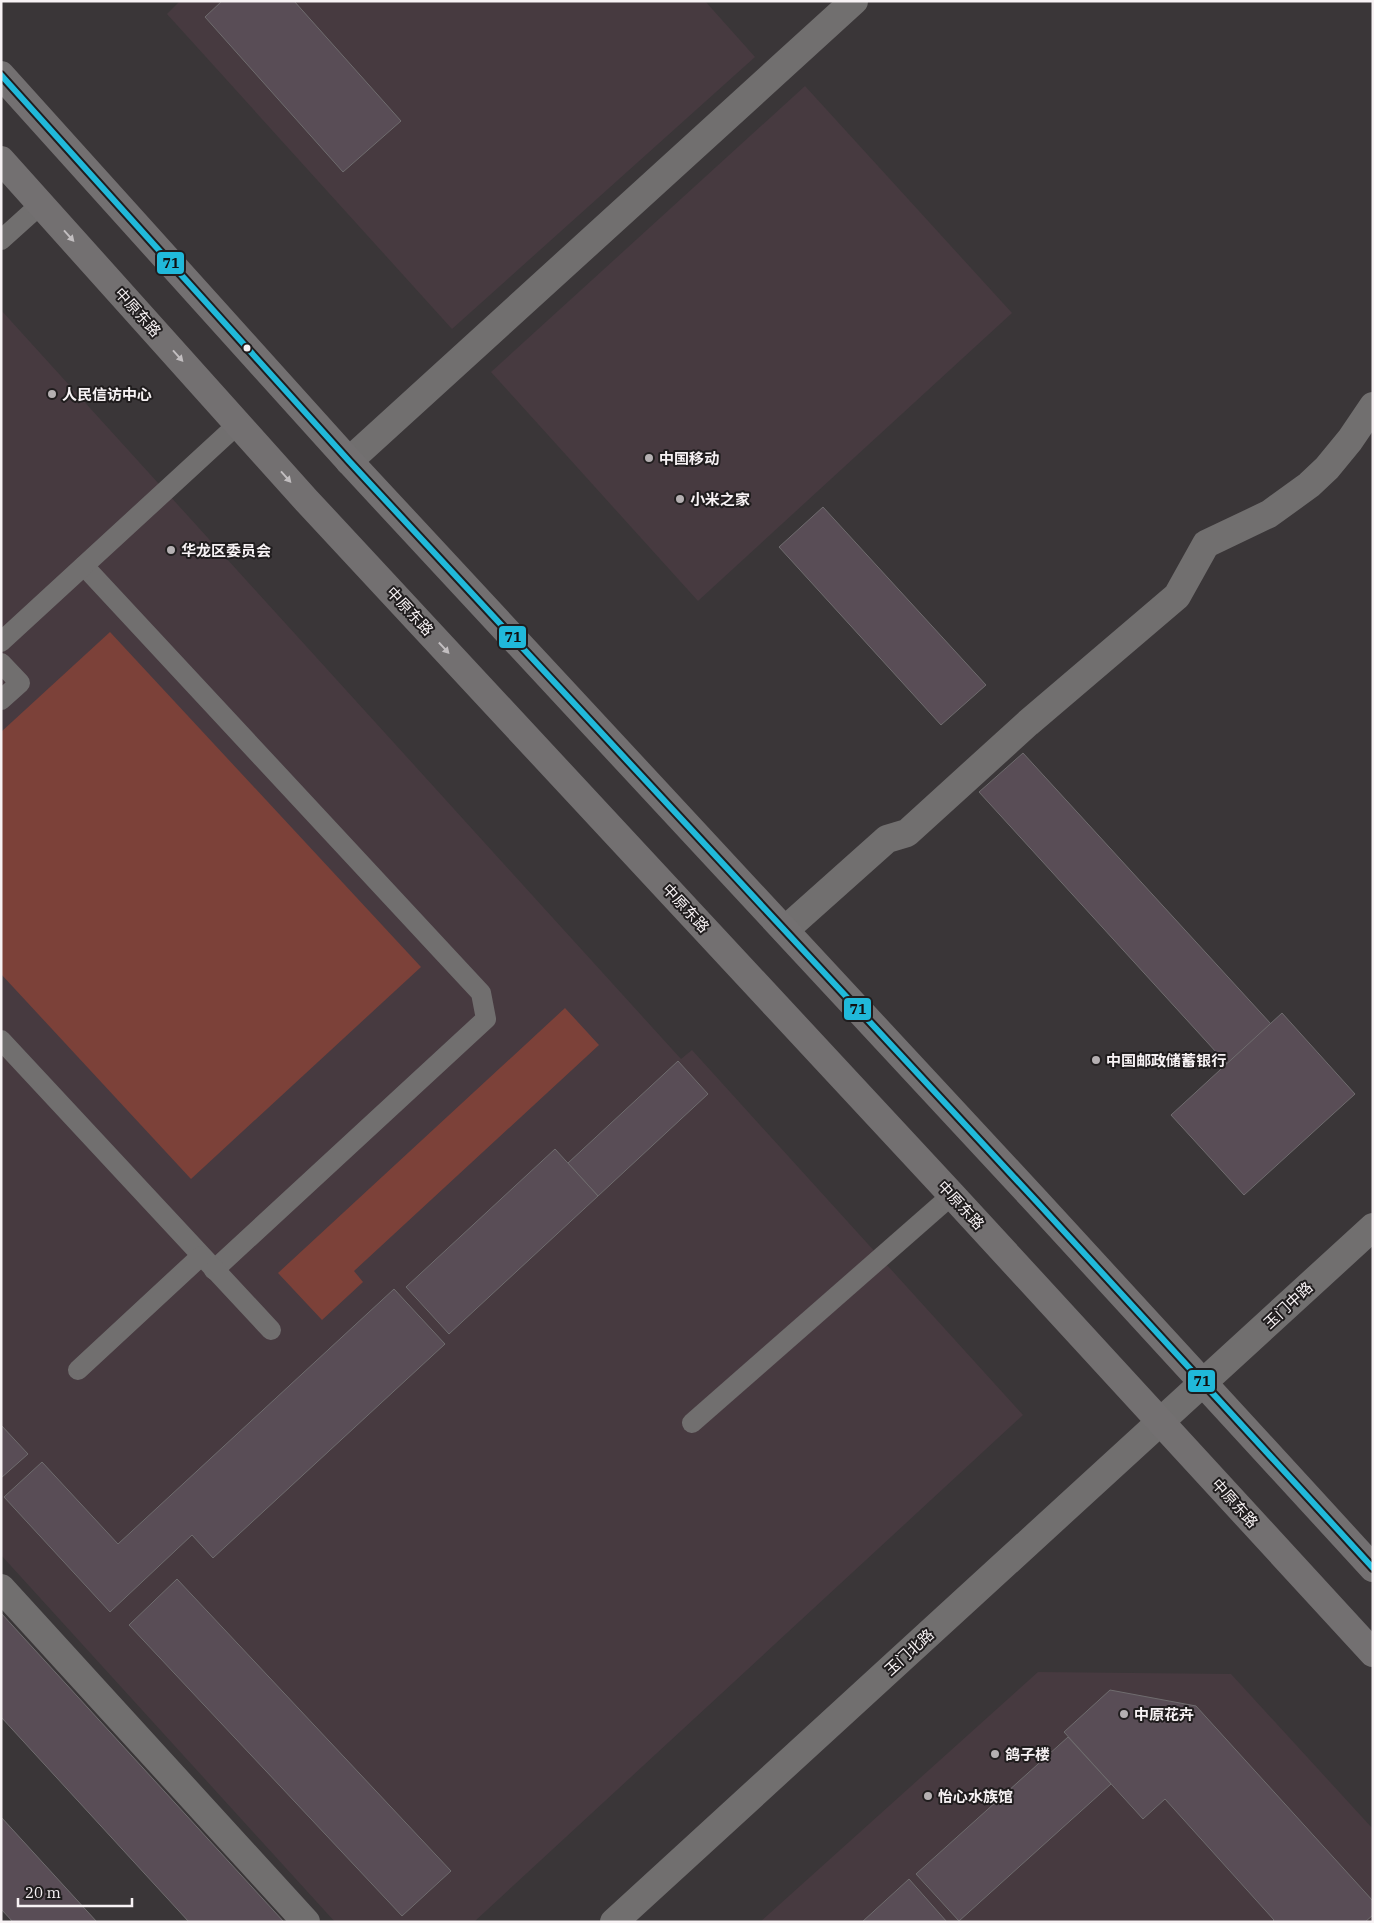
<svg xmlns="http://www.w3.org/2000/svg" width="1374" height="1923" font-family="'IBM Plex Serif','Noto Sans SC',serif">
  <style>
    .built { fill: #473a40 }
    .green { fill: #7c4139 }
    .building { fill: #594d56; stroke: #6f6c6e }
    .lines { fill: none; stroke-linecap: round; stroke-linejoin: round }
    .service { stroke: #716f6f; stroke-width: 20 }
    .minor { stroke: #716f6f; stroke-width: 28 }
    .tertiary { stroke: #716f6f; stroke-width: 28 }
    .primary { stroke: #737071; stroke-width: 28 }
    .bus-1-casing { stroke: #201d1e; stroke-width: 10 }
    .bus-1 { stroke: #20b9da; stroke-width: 6 }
    .oneway { fill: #c2bec0 }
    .bus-dot { fill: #f7f2f4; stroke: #201d1e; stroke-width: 2 }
    .poi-dot { fill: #b5b0b2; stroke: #201d1e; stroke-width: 2 }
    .labels { text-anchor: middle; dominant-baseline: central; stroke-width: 4; stroke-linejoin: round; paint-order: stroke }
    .street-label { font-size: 15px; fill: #f7f2f4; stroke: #201d1e }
    .poi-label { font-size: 15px; font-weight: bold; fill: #f7f2f4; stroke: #201d1e; text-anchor: start }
    .line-badge { stroke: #201d1e; stroke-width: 2 }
    .pale-badge-label { font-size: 14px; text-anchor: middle; font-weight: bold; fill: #111 }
  </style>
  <rect width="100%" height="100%" fill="#3a3638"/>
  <g class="built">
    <path d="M180,1h525l50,56 -303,272 -285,-315z"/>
    <path d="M805,86l207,227 -314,288 -207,-229z"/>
    <path d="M1,310l680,749 11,-9 331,365 -549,507h-139l-334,-367z"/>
    <path d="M1038,1672l193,2 142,155v93h-613z"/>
  </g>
  <g class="green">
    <path d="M110,632l311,335 -230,212 -190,-205v-242z"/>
    <path d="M565,1008l34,37 -245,226 9,11 -41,38 -44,-47z"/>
  </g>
  <g class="building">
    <path d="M222,1h72l107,120 -58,51 -138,-155z"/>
    <path d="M823,507l163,178 -45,40 -162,-178z"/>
    <path d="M1023,753l248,271 -44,40 -248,-272z"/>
    <path d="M1282,1013l73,81 -111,101 -73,-80z"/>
    <path d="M678,1061l30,33 -110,102 -30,-33z"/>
    <path d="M555,1149l43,47 -149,138 -43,-47z"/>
    <path d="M394,1289l51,55 -232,214 -21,-23 -82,77 -106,-115 38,-35 76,82z"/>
    <path d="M1,1425l27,29 -27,24z"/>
    <path d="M177,1579l274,292 -49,45 -273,-291z"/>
    <path d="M1,1613l283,309h-95l-188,-205z"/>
    <path d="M1110,1690l86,16 177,195v14l-8,7h-93l2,-2 -109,-121 -22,20 -79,-87z"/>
    <path d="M1068,1737l43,47 -152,137 -43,-47z"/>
    <path d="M1,1817l96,105h-84l-12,-13z"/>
    <path d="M909,1879l38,43h-85z"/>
  </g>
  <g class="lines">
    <g class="service">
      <path d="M1,240l40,-36"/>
      <path d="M84,566l397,427 5,26 -272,251"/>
      <path d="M1,642l237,-218"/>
      <path d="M1,663l19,20 -19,17"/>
      <path d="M1,1040l270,290"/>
      <path d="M78,1370l123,-114"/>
      <path d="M692,1423l260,-228"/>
    </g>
    <g class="minor">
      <path d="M349,461l505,-460"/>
      <path d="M785,930l102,-91 20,-6 121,-110 149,-127 29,-52 63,-30 40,-29 18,-17 23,-28 23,-34"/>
      <path d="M1,1588l305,334"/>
    </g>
    <path class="tertiary" d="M614,1922l759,-695"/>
    <g class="primary">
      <path d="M1,75l348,386 688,741 336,366"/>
      <path d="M1,160l305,340 646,695 421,458"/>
    </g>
    <defs>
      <path id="bus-1" d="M1,75l348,386 688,741 336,366"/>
    </defs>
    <use href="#bus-1" class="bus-1-casing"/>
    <use href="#bus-1" class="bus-1"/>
  </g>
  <defs><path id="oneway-solid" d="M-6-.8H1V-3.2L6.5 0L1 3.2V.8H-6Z" transform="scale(1.25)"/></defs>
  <g class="oneway">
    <use href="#oneway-solid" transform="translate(69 236) rotate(48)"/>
    <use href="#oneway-solid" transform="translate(178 356) rotate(48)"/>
    <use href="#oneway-solid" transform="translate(286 477) rotate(48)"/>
    <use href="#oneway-solid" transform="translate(444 648) rotate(47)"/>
  </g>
  <circle class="bus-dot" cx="247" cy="348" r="4.5"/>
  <g class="poi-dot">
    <circle cx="52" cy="394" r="5"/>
    <circle cx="649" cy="458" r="5"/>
    <circle cx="680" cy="499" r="5"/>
    <circle cx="171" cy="550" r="5"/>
    <circle cx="1096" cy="1060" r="5"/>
    <circle cx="1124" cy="1714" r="5"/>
    <circle cx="995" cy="1754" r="5"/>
    <circle cx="928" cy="1796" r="5"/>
  </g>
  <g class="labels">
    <g class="street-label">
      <text transform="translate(138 312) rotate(48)">中原东路</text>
      <text transform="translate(410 611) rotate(47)">中原东路</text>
      <text transform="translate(686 908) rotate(47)">中原东路</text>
      <text transform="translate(961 1205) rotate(47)">中原东路</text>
      <text transform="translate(1288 1305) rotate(-43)">玉门中路</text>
      <text transform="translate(1235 1503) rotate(48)">中原东路</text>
      <text transform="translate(909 1652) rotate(-42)">玉门北路</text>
    </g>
    <g class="poi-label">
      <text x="62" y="394">人民信访中心</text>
      <text x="659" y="458">中国移动</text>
      <text x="690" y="499">小米之家</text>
      <text x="181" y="550">华龙区委员会</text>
      <text x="1106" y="1060">中国邮政储蓄银行</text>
      <text x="1134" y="1714">中原花卉</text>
      <text x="1005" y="1754">鸽子楼</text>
      <text x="938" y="1796">怡心水族馆</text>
    </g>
  </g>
  <g class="line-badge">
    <rect x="156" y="251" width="29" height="24" rx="5" fill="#20b9da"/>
    <rect x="498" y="625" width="29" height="24" rx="5" fill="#20b9da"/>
    <rect x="843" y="997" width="29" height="24" rx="5" fill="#20b9da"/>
    <rect x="1187" y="1369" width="29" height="24" rx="5" fill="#20b9da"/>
  </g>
  <g class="pale-badge-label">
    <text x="171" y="268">71</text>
    <text x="513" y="642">71</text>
    <text x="858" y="1014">71</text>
    <text x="1202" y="1386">71</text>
  </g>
  <rect width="1374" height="1923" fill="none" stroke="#f7f2f4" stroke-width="5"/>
  <path d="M18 1898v8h114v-8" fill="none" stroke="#f7f2f4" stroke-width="2.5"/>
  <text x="25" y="1898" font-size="15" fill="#f7f2f4" stroke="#201d1e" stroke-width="4" paint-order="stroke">20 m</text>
</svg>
